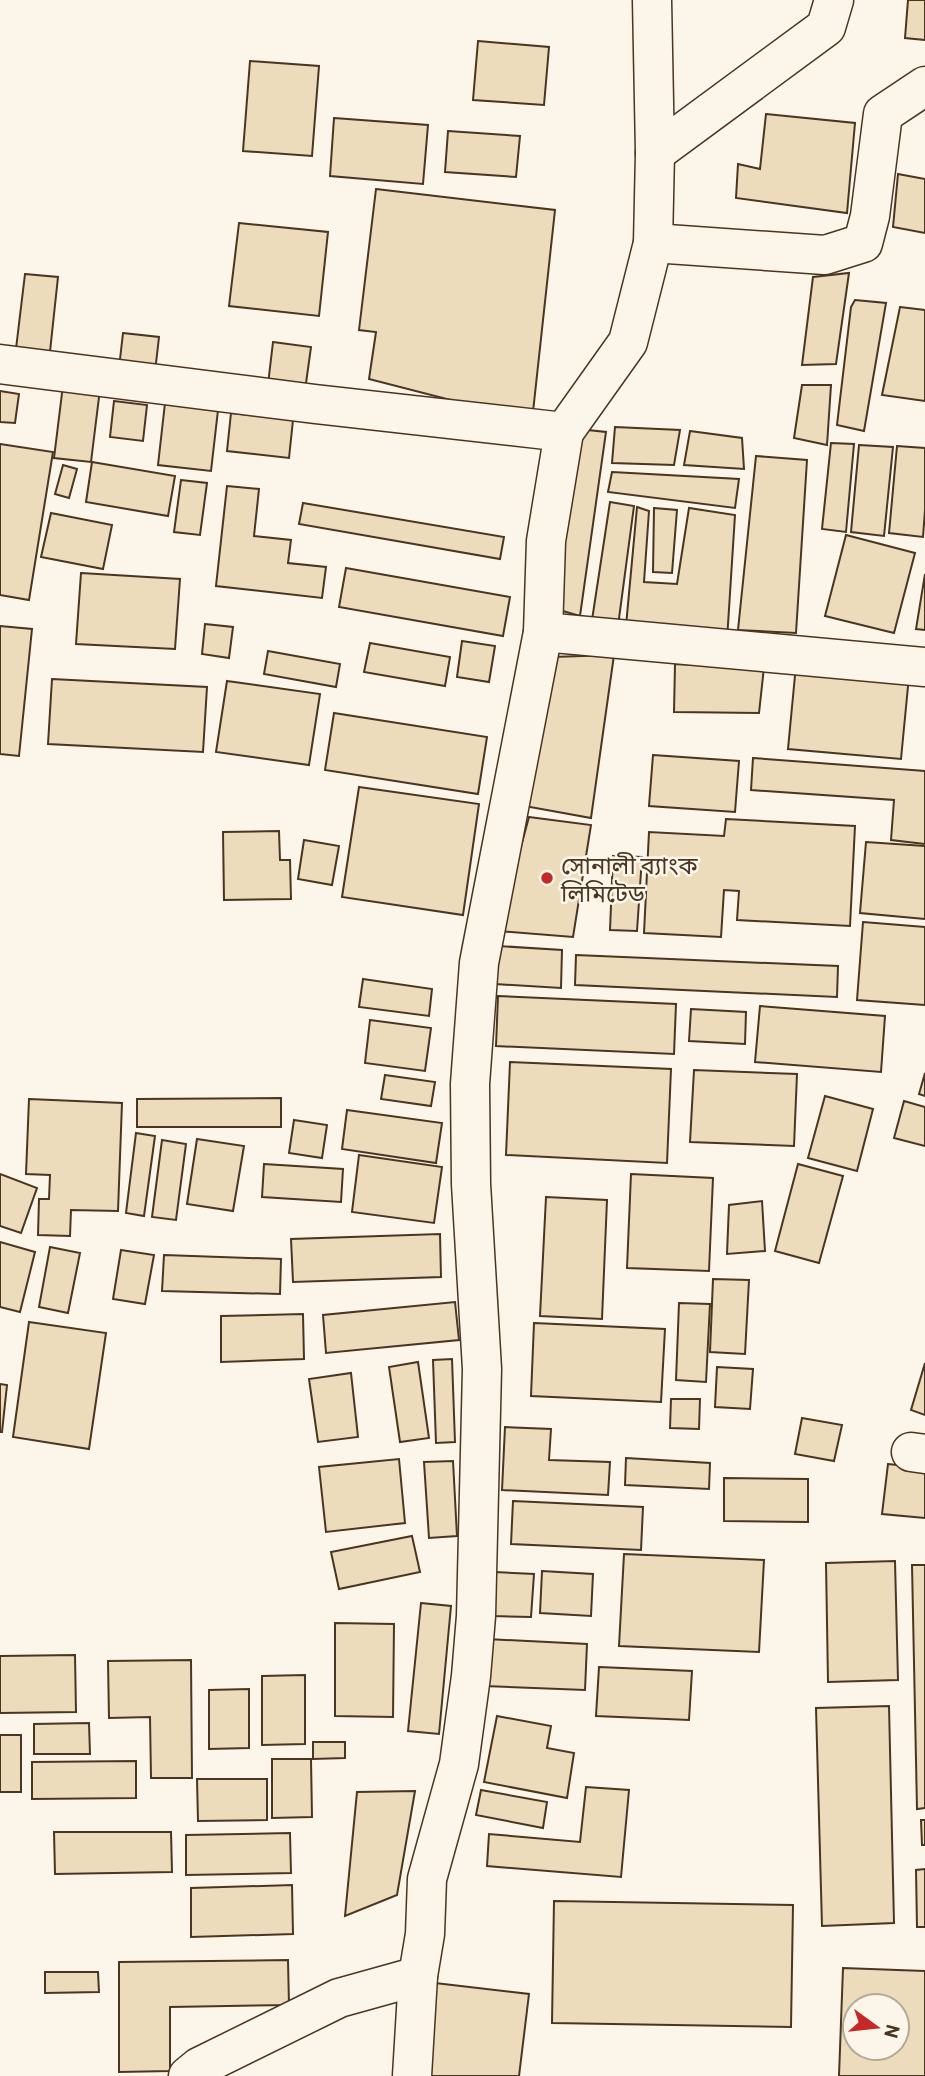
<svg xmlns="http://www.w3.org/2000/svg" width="925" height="2076" font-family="Barlow,'Noto Sans Bengali',sans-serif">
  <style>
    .building { fill: #ecdcbc; stroke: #4a3520; stroke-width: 2; fill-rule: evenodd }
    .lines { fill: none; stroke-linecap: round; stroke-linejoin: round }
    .street-casing { stroke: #4a3520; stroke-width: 41 }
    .street { stroke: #fbf6e9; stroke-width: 38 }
    .poi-dot { fill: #c62828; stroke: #fbf6e9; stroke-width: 2.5 }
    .labels { text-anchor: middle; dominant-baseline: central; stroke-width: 5; stroke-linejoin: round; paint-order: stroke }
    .poi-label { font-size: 24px; fill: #4a3520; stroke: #fbf6e9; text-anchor: start }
  </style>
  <rect width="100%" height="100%" fill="#fbf6e9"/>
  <g class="building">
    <path d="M908,0h17v40l-20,-2z"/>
    <path d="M478,41l71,6 -5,58 -71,-5z"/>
    <path d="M250,61l69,5 -7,90 -69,-5z"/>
    <path d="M766,114l89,9 -8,90 -111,-15 2,-34 22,5z"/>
    <path d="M334,118l94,7 -5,59 -93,-8z"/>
    <path d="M448,131l72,5 -4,41 -71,-5z"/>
    <path d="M898,174l27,5v54l-32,-6z"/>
    <path d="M376,189l179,21 -23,211 -163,-42 7,-47 -17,-2z"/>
    <path d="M239,223l89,9 -9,84 -90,-10z"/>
    <path d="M849,273l-13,91 -34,1 11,-88z"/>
    <path d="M25,274l33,3 -9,84 -34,-4z"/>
    <path d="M855,300l31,3 -22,128 -27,-6 14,-118z"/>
    <path d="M900,307l25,3v91l-43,-6z"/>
    <path d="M123,333l36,4 -4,35 -36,-4z"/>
    <path d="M273,342l38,5 -7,51 -37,-5z"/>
    <path d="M64,377l37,4 -10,81 -37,-4z"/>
    <path d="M802,385h29l-4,60 -33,-7z"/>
    <path d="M0,391l19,3 -4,29 -15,-1z"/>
    <path d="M114,401l33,4 -4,36 -33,-4z"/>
    <path d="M165,403l53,7 -7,61 -53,-6z"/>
    <path d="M231,413l62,7 -4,38 -62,-7z"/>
    <path d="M615,427l65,3 -6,35 -62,-2z"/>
    <path d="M578,429l28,3 -26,184 -24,-7z"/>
    <path d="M690,431l52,7 2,31 -60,-4z"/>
    <path d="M831,443l23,1 -8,88 -24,-3z"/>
    <path d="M0,444l53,8 -24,148 -29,-5z"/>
    <path d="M859,445l34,2 -9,89 -33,-4z"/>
    <path d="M897,446l28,2v62l-2,27 -34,-4z"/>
    <path d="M756,456l51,4 -11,173 -58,-3z"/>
    <path d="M92,462l83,14 -7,40 -82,-14z"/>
    <path d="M63,465l14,4 -8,29 -14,-4z"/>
    <path d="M612,472l127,7 -4,29 -127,-16z"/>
    <path d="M181,480l26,3 -7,52 -26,-3z"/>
    <path d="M227,486l32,3 -5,47 37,4 -3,23 38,4 -4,31 -106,-12z"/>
    <path d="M610,502l24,4 -16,120 -26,-6z"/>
    <path d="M303,503l201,34 -4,22 -201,-35z"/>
    <path d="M637,507l12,4 -5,71 33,2 12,-76 46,7 -8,125 -101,-14z"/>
    <path d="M654,508l23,2 -5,63 -19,-1z"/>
    <path d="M51,513l61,12 -9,44 -62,-12z"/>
    <path d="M846,535l69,18 -21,80 -69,-17z"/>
    <path d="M346,568l164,29 -7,39 -164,-29z"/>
    <path d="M81,573l99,6 -5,70 -99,-5z"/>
    <path d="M925,574v56l-9,-1z"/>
    <path d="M205,624l28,3 -4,31 -27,-4z"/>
    <path d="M0,626l32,3 -13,127 -19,-2z"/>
    <path d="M462,641l33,5 -6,36 -32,-5z"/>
    <path d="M370,643l80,14 -5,29 -81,-14z"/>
    <path d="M268,651l72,13 -4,23 -72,-13z"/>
    <path d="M614,655l-23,163 -72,-13 32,-148z"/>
    <path d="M675,664l89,3 -5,46 -85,-1z"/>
    <path d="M796,665l113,11 -8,83 -113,-10z"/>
    <path d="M52,679l155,8 -4,65 -155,-8z"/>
    <path d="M227,681l93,13 -11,71 -93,-13z"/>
    <path d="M334,713l153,24 -9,57 -153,-24z"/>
    <path d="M653,755l86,6 -4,51 -86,-6z"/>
    <path d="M753,758l172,13v73l-34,-4 3,-40 -143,-10z"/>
    <path d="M359,787l120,17 -16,111 -121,-18z"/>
    <path d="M529,817l62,8 -18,112 -75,-6z"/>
    <path d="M726,819l129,7 -5,100 -113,-6 2,-29 -15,-1 -3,47 -77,-4 5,-101 75,4z"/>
    <path d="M279,831l1,29h10l1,39 -67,1 -1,-68z"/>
    <path d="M304,840l35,6 -7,39 -34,-6z"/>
    <path d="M866,842l59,4v73l-65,-6z"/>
    <path d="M613,856l29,1 -5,74 -27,-1z"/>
    <path d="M863,922l62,5v78l-68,-5z"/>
    <path d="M498,946l64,4 -1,38 -66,-4z"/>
    <path d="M576,955l262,11 -1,31 -262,-12z"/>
    <path d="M363,979l69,10 -3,27 -70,-9z"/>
    <path d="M498,996l178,8 -2,50 -178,-8z"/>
    <path d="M760,1006l125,10 -4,56 -126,-10z"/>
    <path d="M691,1009l55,3 -1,32 -56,-3z"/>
    <path d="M370,1020l61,8 -6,43 -60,-8z"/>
    <path d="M510,1062l161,7 -4,94 -161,-8z"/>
    <path d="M694,1070l103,4 -3,72 -104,-4z"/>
    <path d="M925,1073v23l-6,-2z"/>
    <path d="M385,1075l50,7 -4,24 -50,-7z"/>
    <path d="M825,1096l48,13 -16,62 -49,-13z"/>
    <path d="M281,1098v29h-144v-28z"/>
    <path d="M29,1099l93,4 -4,108 -47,-1 -1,26 -32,-1 1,-36h10l1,-24 -24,-1z"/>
    <path d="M904,1101l21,6v39l-31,-8z"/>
    <path d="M347,1110l95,13 -6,40 -94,-14z"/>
    <path d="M294,1120l33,5 -5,33 -33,-5z"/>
    <path d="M136,1133l19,3 -11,80 -18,-3z"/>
    <path d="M197,1139l47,7 -11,65 -46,-7z"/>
    <path d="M162,1140l24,4 -10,76 -24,-3z"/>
    <path d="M359,1155l83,12 -8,56 -82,-11z"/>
    <path d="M264,1164l79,5 -2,33 -79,-5z"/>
    <path d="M798,1164l45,12 -24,87 -44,-12z"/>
    <path d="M0,1174l37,14 -16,45 -21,-7z"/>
    <path d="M631,1174l82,4 -4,93 -82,-3z"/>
    <path d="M546,1197l61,3 -5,119 -62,-3z"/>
    <path d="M762,1201l3,50 -38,3 2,-49z"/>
    <path d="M440,1234l1,43 -148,5 -2,-43z"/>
    <path d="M0,1242l35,10 -15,60 -20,-5z"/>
    <path d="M50,1247l30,6 -12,60 -29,-6z"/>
    <path d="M121,1250l33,5 -9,49 -32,-5z"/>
    <path d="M164,1255l117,4 -1,35 -118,-3z"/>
    <path d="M713,1279l36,1 -4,74 -35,-2z"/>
    <path d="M455,1302l4,38 -133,13 -3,-38z"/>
    <path d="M679,1303l31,1 -4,78 -30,-2z"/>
    <path d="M303,1314l1,45 -83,3v-46z"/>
    <path d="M29,1322l77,11 -17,116 -76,-12z"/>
    <path d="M534,1323l131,6 -4,73 -130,-6z"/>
    <path d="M452,1359l3,83 -19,1 -3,-83z"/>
    <path d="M418,1362l11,76 -29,4 -11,-75z"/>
    <path d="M925,1363v52l-14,-5z"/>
    <path d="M717,1367l36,2 -3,40 -35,-2z"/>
    <path d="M351,1373l7,64 -40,5 -9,-63z"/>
    <path d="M0,1384l7,1 -5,47h-2z"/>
    <path d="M671,1399h29l-1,30 -29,-1z"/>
    <path d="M802,1418l40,7 -8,36 -39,-7z"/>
    <path d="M505,1427l46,2 -2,31 61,2 -2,33 -106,-5z"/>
    <path d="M626,1458l84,5 -1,26 -84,-4z"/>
    <path d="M399,1459l6,64 -79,9 -7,-65z"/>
    <path d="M453,1461l4,75 -28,2 -5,-76z"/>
    <path d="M888,1464l37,4v50l-43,-4z"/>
    <path d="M724,1478l84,1v43l-84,-1z"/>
    <path d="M513,1501l130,6 -2,43 -130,-6z"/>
    <path d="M412,1536l8,36 -81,17 -8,-37z"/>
    <path d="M624,1554l140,6 -5,92 -140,-6z"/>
    <path d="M895,1561l3,119 -70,2 -2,-119z"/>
    <path d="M912,1565h13v243l-8,1z"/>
    <path d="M542,1571l51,3 -2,42 -51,-3z"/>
    <path d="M495,1572l39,2 -3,43 -38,-1z"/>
    <path d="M421,1603l30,3 -12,128 -31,-3z"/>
    <path d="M335,1623l59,1 -1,93 -58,-1z"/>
    <path d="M487,1639l100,5 -2,46 -100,-4z"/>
    <path d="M75,1655l1,57 -76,1v-57z"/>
    <path d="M191,1660l1,118h-41l-1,-61 -41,1 -1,-57z"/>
    <path d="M599,1667l93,4 -3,49 -93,-4z"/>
    <path d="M305,1675v69l-43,1v-69z"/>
    <path d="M249,1689v59l-40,1v-59z"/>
    <path d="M889,1706l5,217 -72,3 -6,-218z"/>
    <path d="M497,1716l54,10 -4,22 27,5 -7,45 -83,-16z"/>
    <path d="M89,1723l1,31h-56v-30z"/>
    <rect x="0" y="1735" width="21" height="57"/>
    <path d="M313,1742h32v16l-32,1z"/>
    <path d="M272,1759h39l1,58 -40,1z"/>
    <path d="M136,1761v37l-104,1v-37z"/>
    <path d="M197,1779h70v41l-69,1z"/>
    <path d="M586,1787l43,3 -8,87 -134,-11 2,-32 91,8z"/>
    <path d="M481,1790l66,12 -4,26 -67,-13z"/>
    <path d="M415,1791l-18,104 -52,21 12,-124z"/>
    <path d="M921,1820h4v25h-3z"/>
    <path d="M54,1832h117l1,40 -117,2z"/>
    <path d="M290,1833l1,40 -105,2v-40z"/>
    <path d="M925,1869v58h-8l-1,-57z"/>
    <path d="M292,1885l1,49 -102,3v-49z"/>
    <path d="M554,1901l239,4 -2,122 -239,-4z"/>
    <path d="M288,1960l1,45 -119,2v64l-51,1v-110z"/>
    <path d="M843,1968l82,3v105h-86zM855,2006h42v42h-42z"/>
    <path d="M45,1972h53l1,20 -54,1z"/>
    <path d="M435,1983l94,11 -10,82h-95z"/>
  </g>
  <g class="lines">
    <defs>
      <g id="street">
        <path d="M655,153l171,-126 8,-27"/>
        <path d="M653,243l172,12 38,-12 7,-27 13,-102 42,-28"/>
        <path d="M0,364l315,40 249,28"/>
        <path d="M543,632l382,35"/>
        <path d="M911,1452l14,2"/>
        <path d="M188,2076l11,-9 140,-69 79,-22"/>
        <path d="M412,2076l6,-100 7,-42 2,-55 32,-115 12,-88 5,-60 6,-247 -11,-185 -1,-100 9,-121 64,-331 3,-91 18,-109 64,-90 25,-99 2,-90 -3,-153"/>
      </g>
    </defs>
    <use href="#street" class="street-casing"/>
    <use href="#street" class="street"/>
  </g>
  <circle class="poi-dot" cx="547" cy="878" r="7"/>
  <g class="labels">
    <g class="poi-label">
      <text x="561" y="864">সোনালী ব্যাংক<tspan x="561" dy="28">লিমিটেড</tspan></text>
    </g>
  </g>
  <g transform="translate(876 2027) rotate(105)"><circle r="33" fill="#fbf6e9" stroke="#b4a999" stroke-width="2"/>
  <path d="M0-5L12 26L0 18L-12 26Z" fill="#c62828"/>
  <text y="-10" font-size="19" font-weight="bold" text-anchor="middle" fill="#4a3520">N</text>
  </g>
</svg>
